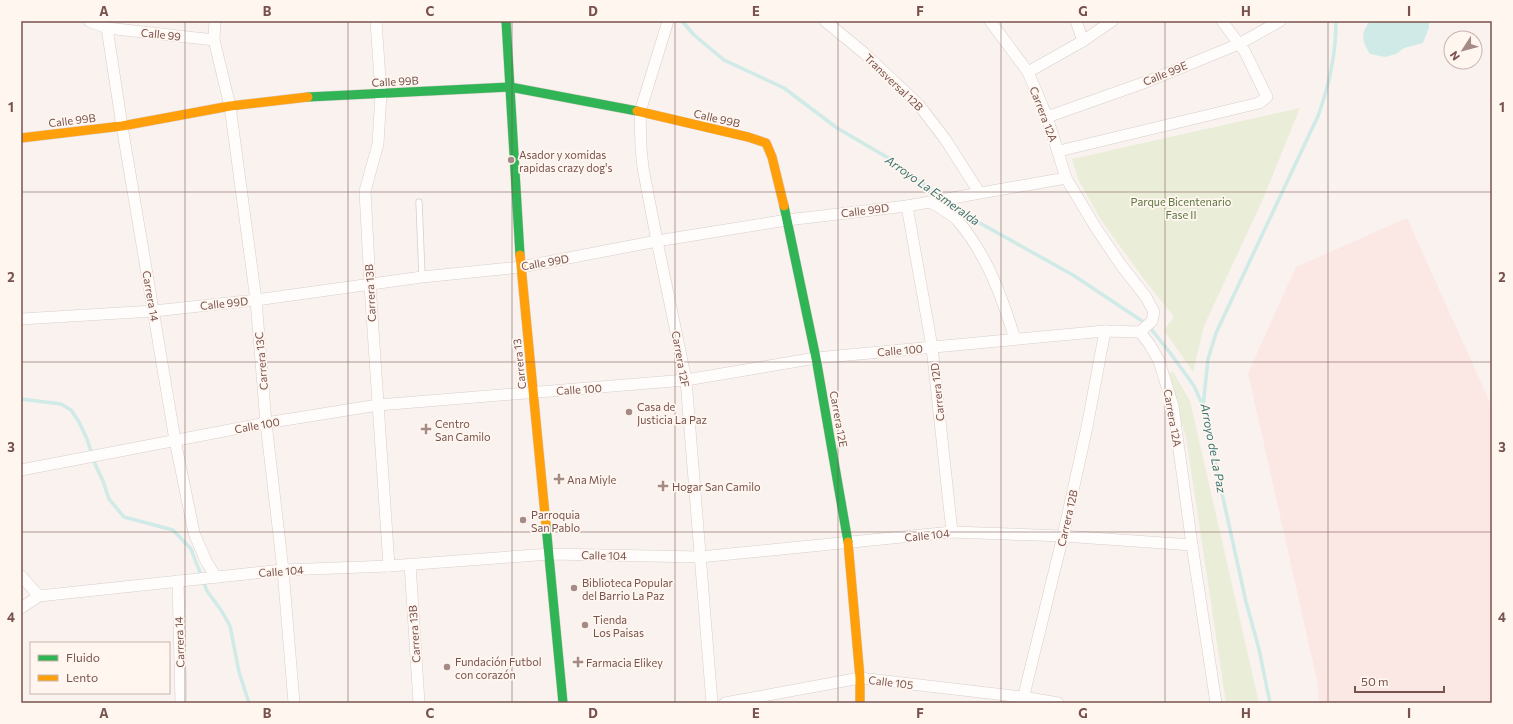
<svg xmlns="http://www.w3.org/2000/svg" width="1513" height="724" font-family="Commissioner,sans-serif">
  <style>
    .commercial { fill: #fbe8e5 }
    .green { fill: #eaeed9 }
    .water { fill: #cfeae7 }
    .lines { fill: none; stroke-linecap: round; stroke-linejoin: round }
    .stream { stroke: #cfeae7; stroke-width: 3.5 }
    .lane-casing { stroke: #d8ceca; stroke-width: 7 }
    .street-casing { stroke: #d8ceca; stroke-width: 12 }
    .fast-casing { stroke: #dacecb; stroke-width: 10 }
    .slow-casing { stroke: #dacecb; stroke-width: 10 }
    .lane { stroke: #fefdfc; stroke-width: 5.5 }
    .street { stroke: #fefdfc; stroke-width: 11 }
    .fast { stroke: #30b455; stroke-width: 9 }
    .slow { stroke: #ff9f0a; stroke-width: 9 }
    .grid { fill: none; stroke: #78524c; stroke-width: 1; stroke-opacity: 0.55 }
    .poi-dot { fill: #a58a85; stroke: #fff6f0; stroke-width: 1.5 }
    .labels { text-anchor: middle; dominant-baseline: central; stroke-width: 3.5; stroke-linejoin: round; paint-order: stroke }
    .street-label { font-size: 11px; fill: #78524c; stroke: #fff6f0 }
    .poi-label { font-size: 11px; fill: #78524c; stroke: #fff6f0; text-anchor: start }
    .park-label { font-size: 11px; fill: #5d7841; stroke: #fff6f0 }
    .water-label { font-size: 12px; font-style: italic; fill: #3c7672; stroke: #fff6f0 }
    .neatline { fill: none; stroke: #78524c; stroke-width: 1.5 }
    .grid-label { font-size: 13px; text-anchor: middle; font-weight: bold; fill: #78524c }
  </style>
  <rect width="100%" height="100%" fill="#f9f2ee"/>
  <path class="commercial" d="M1407,218l85,189v296h-173l-1,-18 -70,-312 48,-106z"/>
  <g class="green">
    <path d="M1300,108l-37,91 -59,127 -11,46 -29,-42 10,-13 -31,-39 -42,-58 -23,-41 -6,-20z"/>
    <path d="M1173,372l17,29 69,302h-33l-40,-266 -19,-63z"/>
  </g>
  <path class="water" d="M1370,21h59v6l-6,16 -19,5 -8,6 -11,3 -15,-3c-8,-14 -10,-19 0,-33z"/>
  <g class="lines">
    <g class="stream">
      <path d="M682,21l12,14 30,25 60,28 53,40 53,31 51,38"/>
      <path d="M947,202l13,10 113,63 75,50 23,29 23,32 9,20"/>
      <path d="M21,399l40,5 10,6 8,12 8,17 8,25 8,17 6,18 15,18 49,13 18,19 16,42 14,19 9,16 9,46 10,31"/>
      <path d="M1270,703l-11,-54 -13,-47 -43,-195 5,-48 8,-26 102,-217c11,-30 18,-62 18,-95"/>
    </g>
    <defs>
      <path id="lane" d="M419,202l3,75"/>
      <g id="street">
        <path d="M89,21l18,7 107,12"/>
        <path d="M215,21l-1,19 16,66 26,194 10,123 17,147 11,133"/>
        <path d="M376,21l5,73 -3,50 -13,47 5,94 19,281"/>
        <path d="M668,21l-28,91 1,36 2,20 14,73 29,139 26,323"/>
        <path d="M825,21l39,32 55,52 26,34 34,53"/>
        <path d="M990,21l38,51 19,45 19,61 30,50 25,37 25,32 8,15 -2,9 -12,11"/>
        <path d="M1076,21l7,20"/>
        <path d="M107,28l15,98 53,314 19,93 12,28 10,16"/>
        <path d="M1028,72l55,-31 29,-20"/>
        <path d="M1047,117l99,-35 93,-38 41,-23"/>
        <path d="M1059,151l200,-48 8,-6 -22,-45 -23,-31"/>
        <path d="M930,202c9,5 21,11 28,19 29,34 44,76 57,118"/>
        <path d="M907,206l25,141 20,185"/>
        <path d="M21,319l133,-8 102,-11 166,-23 99,-10 136,-26 130,-21 120,-14 159,-28"/>
        <path d="M1140,332l10,13 9,16 14,45 19,139 24,158"/>
        <path d="M21,470l245,-47 112,-18 308,-25 130,-22 289,-27 35,1"/>
        <path d="M410,564l9,139"/>
        <path d="M21,576l18,20"/>
        <path d="M178,581l3,122"/>
        <path d="M21,608l18,-12 244,-26 106,-4 161,-12 150,3 252,-25 111,4 129,9"/>
        <path d="M725,703l135,-25 163,19 35,6"/>
        <path d="M1022,703l41,-167 24,-109 18,-96"/>
      </g>
      <g id="fast">
        <path d="M506,21l14,234"/>
        <path d="M308,97l202,-10 127,24"/>
        <path d="M784,206l32,152 32,184"/>
        <path d="M546,525l17,178"/>
      </g>
      <g id="slow">
        <path d="M637,111l111,26 18,6 6,14 12,49"/>
        <path d="M21,138l101,-12 108,-20 78,-9"/>
        <path d="M520,255l26,270"/>
        <path d="M848,542l12,136v25"/>
      </g>
    </defs>
    <use href="#lane" class="lane-casing"/>
    <use href="#street" class="street-casing"/>
    <use href="#fast" class="fast-casing"/>
    <use href="#slow" class="slow-casing"/>
    <use href="#lane" class="lane"/>
    <use href="#street" class="street"/>
    <use href="#fast" class="fast"/>
    <use href="#slow" class="slow"/>
  </g>
  <path class="grid" d="M185,21v682M348,21v682M512,21v682M675,21v682M838,21v682M1001,21v682M1165,21v682M1328,21v682M21,192h1471M21,362h1471M21,532h1471"/>
  <g class="poi-dot">
    <circle cx="511" cy="160" r="4"/>
    <circle cx="629" cy="412" r="4"/>
    <path d="M424 423h4v4h4v4h-4v4h-4v-4h-4v-4h4z"/>
    <path d="M557 473h4v4h4v4h-4v4h-4v-4h-4v-4h4z"/>
    <path d="M661 480h4v4h4v4h-4v4h-4v-4h-4v-4h4z"/>
    <circle cx="523" cy="520" r="4"/>
    <circle cx="574" cy="588" r="4"/>
    <circle cx="585" cy="625" r="4"/>
    <path d="M576 656h4v4h4v4h-4v4h-4v-4h-4v-4h4z"/>
    <circle cx="447" cy="667" r="4"/>
  </g>
  <g class="labels">
    <g class="street-label">
      <text transform="translate(161 34) rotate(6)">Calle 99</text>
      <text transform="translate(1165 73) rotate(-22)">Calle 99E</text>
      <text transform="translate(395 81) rotate(-3)">Calle 99B</text>
      <text transform="translate(894 82) rotate(44)">Transversal 12B</text>
      <text transform="translate(1044 114) rotate(69)">Carrera 12A</text>
      <text transform="translate(717 118) rotate(13)">Calle 99B</text>
      <text transform="translate(72 120) rotate(-7)">Calle 99B</text>
      <text transform="translate(865 210) rotate(-7)">Calle 99D</text>
      <text transform="translate(545 262) rotate(-10)">Calle 99D</text>
      <text transform="translate(370 293) rotate(-93)">Carrera 13B</text>
      <text transform="translate(151 296) rotate(80)">Carrera 14</text>
      <text transform="translate(224 303) rotate(-6)">Calle 99D</text>
      <text transform="translate(900 350) rotate(-5)">Calle 100</text>
      <text transform="translate(681 359) rotate(80)">Carrera 12F</text>
      <text transform="translate(261 361) rotate(-95)">Carrera 13C</text>
      <text transform="translate(519 364) rotate(-96)">Carrera 13</text>
      <text transform="translate(579 389) rotate(-4)">Calle 100</text>
      <text transform="translate(937 392) rotate(-96)">Carrera 12D</text>
      <text transform="translate(1173 418) rotate(80)">Carrera 12A</text>
      <text transform="translate(839 419) rotate(80)">Carrera 12E</text>
      <text transform="translate(257 425) rotate(-10)">Calle 100</text>
      <text transform="translate(1067 518) rotate(-77)">Carrera 12B</text>
      <text transform="translate(927 535) rotate(-6)">Calle 104</text>
      <text transform="translate(604 555) rotate(1)">Calle 104</text>
      <text transform="translate(281 571) rotate(-4)">Calle 104</text>
      <text transform="translate(414 634) rotate(-94)">Carrera 13B</text>
      <text transform="translate(179 642) rotate(-92)">Carrera 14</text>
      <text transform="translate(891 682) rotate(7)">Calle 105</text>
    </g>
    <g class="poi-label">
      <text x="519" y="154">Asador y xomidas<tspan x="519" dy="13">rapidas crazy dog's</tspan></text>
      <text x="637" y="406">Casa de<tspan x="637" dy="13">Justicia La Paz</tspan></text>
      <text x="435" y="423">Centro<tspan x="435" dy="13">San Camilo</tspan></text>
      <text x="567" y="479">Ana Miyle</text>
      <text x="672" y="486">Hogar San Camilo</text>
      <text x="531" y="514">Parroquia<tspan x="531" dy="13">San Pablo</tspan></text>
      <text x="582" y="582">Biblioteca Popular<tspan x="582" dy="13">del Barrio La Paz</tspan></text>
      <text x="593" y="619">Tienda<tspan x="593" dy="13">Los Paisas</tspan></text>
      <text x="455" y="661">Fundación Futbol<tspan x="455" dy="13">con corazón</tspan></text>
      <text x="586" y="662">Farmacia Elikey</text>
    </g>
    <g class="park-label">
      <text x="1181" y="201">Parque Bicentenario<tspan x="1181" dy="13">Fase II</tspan></text>
    </g>
    <g class="water-label">
      <text transform="translate(933 190) rotate(35)">Arroyo La Esmeralda</text>
      <text transform="translate(1214 448) rotate(79)">Arroyo de La Paz</text>
    </g>
  </g>
  <rect width="1513" height="724" fill="none" stroke="#fff6f0" stroke-width="44"/>
  <rect x="30" y="642" width="140" height="52" fill="#fff6f0" stroke="#c9b4ae"/>
  <rect x="38" y="655" width="20" height="6" fill="#30b455" stroke="#c9b4ae"/>
  <text x="66" y="662" font-size="12" fill="#78524c">Fluido</text>
  <rect x="38" y="675" width="20" height="6" fill="#ff9f0a" stroke="#c9b4ae"/>
  <text x="66" y="682" font-size="12" fill="#78524c">Lento</text>
  <g transform="translate(1463 50) rotate(234)"><circle r="19" fill="#fff6f0" stroke="#c9b4ae"/>
  <path d="M0-3L7 15L0 10L-7 15Z" fill="#a58a85"/>
  <text y="-6" font-size="11" font-weight="bold" text-anchor="middle" fill="#78524c">N</text>
  </g>
  <path d="M1355 686v6h89v-6" fill="none" stroke="#78524c" stroke-width="2"/>
  <text x="1361" y="686" font-size="12" fill="#78524c" stroke="#fff6f0" stroke-width="3" paint-order="stroke">50 m</text>
  <rect x="22" y="22" width="1469" height="680" class="neatline"/>
  <g class="grid-label">
    <text x="104" y="16">A</text>
    <text x="267" y="16">B</text>
    <text x="430" y="16">C</text>
    <text x="593" y="16">D</text>
    <text x="756" y="16">E</text>
    <text x="920" y="16">F</text>
    <text x="1083" y="16">G</text>
    <text x="1246" y="16">H</text>
    <text x="1409" y="16">I</text>
    <text x="11" y="112">1</text>
    <text x="1502" y="112">1</text>
    <text x="11" y="282">2</text>
    <text x="1502" y="282">2</text>
    <text x="11" y="452">3</text>
    <text x="1502" y="452">3</text>
    <text x="11" y="622">4</text>
    <text x="1502" y="622">4</text>
    <text x="104" y="718">A</text>
    <text x="267" y="718">B</text>
    <text x="430" y="718">C</text>
    <text x="593" y="718">D</text>
    <text x="756" y="718">E</text>
    <text x="920" y="718">F</text>
    <text x="1083" y="718">G</text>
    <text x="1246" y="718">H</text>
    <text x="1409" y="718">I</text>
  </g>
</svg>
